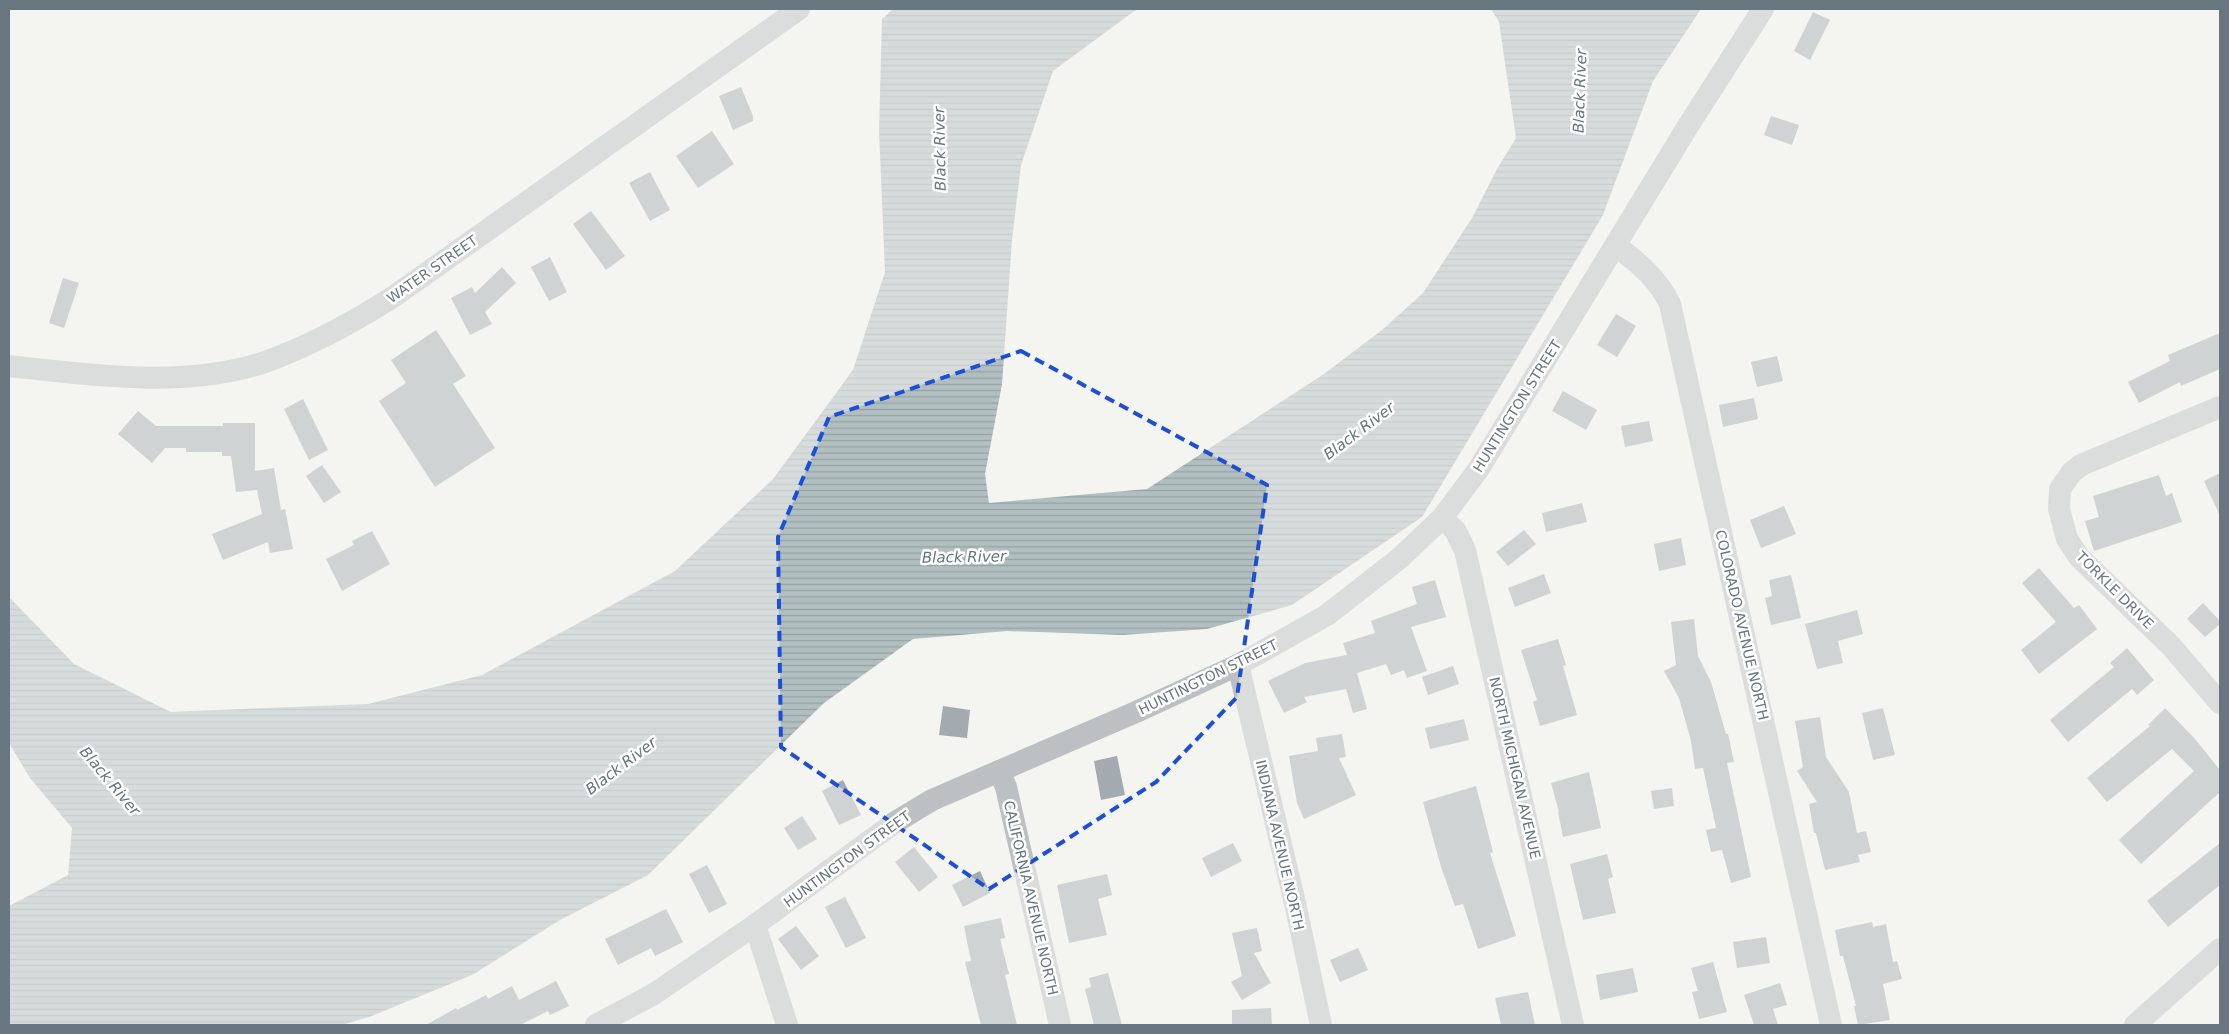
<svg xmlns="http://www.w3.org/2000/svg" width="2229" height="1034" font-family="'DejaVu Sans',sans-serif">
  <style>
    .water { fill: url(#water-rules) }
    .building { fill: #a4abb0 }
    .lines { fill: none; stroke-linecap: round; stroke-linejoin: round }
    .minor { stroke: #bcc0c3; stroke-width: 22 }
    .marked { fill: none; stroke: #1d4ed8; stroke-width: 4; stroke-dasharray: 10 6; stroke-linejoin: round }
    .labels { text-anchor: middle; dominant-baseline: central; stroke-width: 5; stroke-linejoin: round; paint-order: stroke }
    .street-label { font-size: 14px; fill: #67767f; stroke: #fff }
    .water-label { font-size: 15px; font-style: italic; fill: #63777c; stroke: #fff }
  </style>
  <defs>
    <pattern id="water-rules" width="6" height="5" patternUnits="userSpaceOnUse" patternTransform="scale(1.25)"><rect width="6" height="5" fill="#b2bfc1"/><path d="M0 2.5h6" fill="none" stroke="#95a0a2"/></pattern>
  </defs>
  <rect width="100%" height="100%" fill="#f4f4f1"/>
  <path class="water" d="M893,9h244l-84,62 -32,94 -9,75 -10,144 -17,90 4,29 158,-14 177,-115 58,-44 41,-37 49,-75 25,-49 19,-31 -17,-116 -8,-13h210l-48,72 -50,134 -181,302 -130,88 -85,24 -84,6 -116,-4 -94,8 -89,64 -176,172 -88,45 -88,55 -103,42 -27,8h-333v-119l59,-31 4,-47 -42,-50 -21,-35v-146l65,67 97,48 22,-1 175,-7 114,-29 193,-104 98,-92 80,-109 32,-98 -6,-141 3,-112z"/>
  <g class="building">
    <path d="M1813,12l17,8 -20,40 -16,-9z"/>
    <path d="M741,87l12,29v5l-20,9 -14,-34z"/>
    <path d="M1771,116l28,9 -7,20 -28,-10z"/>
    <path d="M712,131l22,33 -36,24 -22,-32z"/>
    <path d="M650,172l20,38 -20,11 -21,-38z"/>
    <path d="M591,211l34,45 -19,14 -33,-46z"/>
    <path d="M550,257l17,35 -18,9 -18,-34z"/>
    <path d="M502,267l14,16 -31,29 7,12 -22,11 -19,-37 21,-11 3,6z"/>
    <path d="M63,278l16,5 -15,45 -15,-5z"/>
    <path d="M1616,314l20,12 -19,31 -20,-12z"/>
    <path d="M436,330l30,46 -13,8 42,64 -60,39 -56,-86 27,-18 -15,-23z"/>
    <path d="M2220,333v36l-39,17 -1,-4 -41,21 -11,-21 42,-21 -2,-6z"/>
    <path d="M1777,356l6,25 -26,6 -6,-25z"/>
    <path d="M1563,391l34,19 -11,20 -34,-19z"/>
    <path d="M1754,398l4,21 -35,8 -4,-22z"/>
    <path d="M303,399l25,51 -19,10 -25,-51z"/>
    <path d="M138,411l18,15h67v-3h32v48l19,-3 7,42 4,-1 8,40 -23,4 -2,-11 -45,18 -11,-26 50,-20 -5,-24 -21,2 -5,-36h-9v-4h-36v-4h-21l-13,15 -34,-29z"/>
    <path d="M1649,421l4,20 -28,6 -4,-21z"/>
    <path d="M322,465l19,27 -17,11 -18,-27z"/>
    <path d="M2220,473v43l-16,-35z"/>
    <path d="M2159,475l7,21 6,-3 10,29 -88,29 -9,-30 14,-4 -6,-21z"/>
    <path d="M1582,503l5,19 -41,10 -4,-19z"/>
    <path d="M1784,506l12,28 -35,14 -11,-28z"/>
    <path d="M1524,530l12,14 -28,22 -12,-14z"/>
    <path d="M372,531l18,33 -48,27 -16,-32 28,-14 -2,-4z"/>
    <path d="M1681,538l5,27 -27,6 -5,-27z"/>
    <path d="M2039,568l35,40 5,-3 18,24 -58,45 -18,-24 35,-28 -34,-39z"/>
    <path d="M1544,574l7,19 -36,14 -7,-19z"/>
    <path d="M1791,575l10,43 -30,7 -6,-27 7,-2 -3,-16z"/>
    <path d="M1435,580l11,37 -35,10 16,44 -20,7 -3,-8 -13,5 -5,-11 -29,9 10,36 -14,4 -7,-24 -42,8 3,5 -23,11 -16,-32 37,-18 42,-8 -4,-12 32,-10 -4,-12 46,-17 -5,-17z"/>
    <path d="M2203,603l17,18v3l-15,13 -18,-18z"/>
    <path d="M1857,610l6,24 -25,7 5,22 -26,6 -12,-45z"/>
    <path d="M1694,619l4,37 13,26 15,52h2l6,28 -7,1 24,114 -20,6 -9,-33 -11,2 -5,-22 10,-2 -13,-60 -8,1 -4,-28 -12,-43 -15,-27 12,-6 -5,-43z"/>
    <path d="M1558,639l8,26 -3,1 14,49 -37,11 -7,-24 4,-2 -16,-50z"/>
    <path d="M2127,648l27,32 -17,15 -5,-6 -64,53 -18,-22 64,-53 -4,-4z"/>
    <path d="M1453,666l6,18 -31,11 -6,-18z"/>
    <path d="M943,706l27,4 -3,28 -28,-3z"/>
    <path d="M1883,708l12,47 -22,5 -11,-47z"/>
    <path d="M2165,708l30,31 25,31v22l-79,72 -22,-24 75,-69 -22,-22 -65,53 -20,-24 63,-52 -2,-1z"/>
    <path d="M1820,717l6,40 23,35 8,41 9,-2 5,21 -13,3 2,7 -35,8 -9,-37h-2l-5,-29 8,-2 -20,-31 6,-4 -8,-46z"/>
    <path d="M1464,719l5,21 -39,9 -5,-21z"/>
    <path d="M1342,734l4,23 -7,1 17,37 -52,24 -7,-16 -8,-47 29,-5 -2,-13z"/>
    <path d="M1117,756l8,39 -24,5 -7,-39z"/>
    <path d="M1589,772l12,56 -38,9 -5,-25h1l-8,-29z"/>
    <path d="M843,780l18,35 -22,10 -17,-34z"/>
    <path d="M1476,786l17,66 -3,1 26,83 -38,13 -15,-45 -8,2 -14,-39 -18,-65z"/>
    <path d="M1672,788l2,18 -20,3 -3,-18z"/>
    <path d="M802,816l15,23 -19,11 -14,-22z"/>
    <path d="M1233,843l9,18 -31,16 -9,-19z"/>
    <path d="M2220,843v42l-52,42 -21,-26z"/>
    <path d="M914,847l24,30 -19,15 -24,-30z"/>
    <path d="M1607,854l6,23 -5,2 8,34 -33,7 -13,-56z"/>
    <path d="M707,865l20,39 -18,9 -20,-39z"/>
    <path d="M980,871l10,22 -27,14 -11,-22z"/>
    <path d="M1107,874l5,21 -14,4 9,36 -38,8 -12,-58z"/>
    <path d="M845,897l21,41 -20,10 -21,-41z"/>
    <path d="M666,909l17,33 -28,14 -4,-8 -33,17 -13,-26z"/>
    <path d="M1001,918l4,20 -5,1 9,35 -4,1 12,50h-36l-16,-63 6,-1 -7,-35z"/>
    <path d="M1872,922l1,5 13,-3 7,38 4,-1 5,18 -19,5 7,36 -32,5 -4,-19h2l-13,-50h-3l-5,-26z"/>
    <path d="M796,926l23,30 -18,14 -23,-31z"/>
    <path d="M1257,928l5,23 -8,2 17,30 -29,17 -11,-18 11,-6 -10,-43z"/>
    <path d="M1766,937l4,26 -33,5 -4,-26z"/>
    <path d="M1358,948l10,22 -28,12 -10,-22z"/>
    <path d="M1713,962l14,50 -28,7 -7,-27 6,-1 -7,-23z"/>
    <path d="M1633,968l5,24 -38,8 -4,-25z"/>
    <path d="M1108,973l14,52h-28l-9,-36 6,-2 -2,-9z"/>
    <path d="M556,981l13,25 -19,9 -2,-4 -28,14h-94l30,-17 1,2 29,-15 2,4 24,-13 7,14z"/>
    <path d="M1780,983l7,22 -14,4 5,16h-24l-10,-30z"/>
    <path d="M1528,992l7,33h-34l-6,-27z"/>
    <path d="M1271,1008l1,17h-40v-15z"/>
  </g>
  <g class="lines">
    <g class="minor">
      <path d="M1616,246c22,16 42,33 54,58l161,721"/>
      <path d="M9,366c81,9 177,23 256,-4 45,-16 87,-39 128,-65l406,-288"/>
      <path d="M2220,407l-139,58 -9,7 -12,17 -1,20 8,30 12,18 92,89 49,57"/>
      <path d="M1442,518l13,12 10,20 108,475"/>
      <path d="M1238,665l57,238 26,122"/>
      <path d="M999,771l7,16 54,238"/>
      <path d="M755,925l32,100"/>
      <path d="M596,1025l58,-31 101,-69 139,-102 38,-23 204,-88 102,-47 89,-50 73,-57 42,-40 36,-48 210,-344 75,-117"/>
      <path d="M2135,1025l85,-76"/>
    </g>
  </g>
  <path d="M0 0H2229V1034H0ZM1021,351l246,134 -30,212 -81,85 -167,107 -208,-142 -3,-210 51,-120z" fill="#f4f4f1" fill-opacity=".55" fill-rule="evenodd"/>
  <path class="marked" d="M1021,351l246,134 -30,212 -81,85 -167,107 -208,-142 -3,-210 51,-120z"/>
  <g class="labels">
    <g class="street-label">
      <text transform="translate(432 269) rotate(-35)">WATER STREET</text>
      <text transform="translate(1517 406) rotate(-58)">HUNTINGTON STREET</text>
      <text transform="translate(2115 590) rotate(45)">TORKLE DRIVE</text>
      <text transform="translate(1742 625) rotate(77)">COLORADO AVENUE NORTH</text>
      <text transform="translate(1208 677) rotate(-26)">HUNTINGTON STREET</text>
      <text transform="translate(1515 768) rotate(77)">NORTH MICHIGAN AVENUE</text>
      <text transform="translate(1280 845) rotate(77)">INDIANA AVENUE NORTH</text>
      <text transform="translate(847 859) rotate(-36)">HUNTINGTON STREET</text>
      <text transform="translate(1031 898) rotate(77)">CALIFORNIA AVENUE NORTH</text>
    </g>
    <g class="water-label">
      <text transform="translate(1580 91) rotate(-88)">Black River</text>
      <text transform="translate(940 149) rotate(-91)">Black River</text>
      <text transform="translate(1359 431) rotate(-37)">Black River</text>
      <text transform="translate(964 557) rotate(-1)">Black River</text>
      <text transform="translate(621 766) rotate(-37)">Black River</text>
      <text transform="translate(110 781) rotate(50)">Black River</text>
    </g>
  </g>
  <rect width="2229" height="1034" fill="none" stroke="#67767f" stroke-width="20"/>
</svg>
